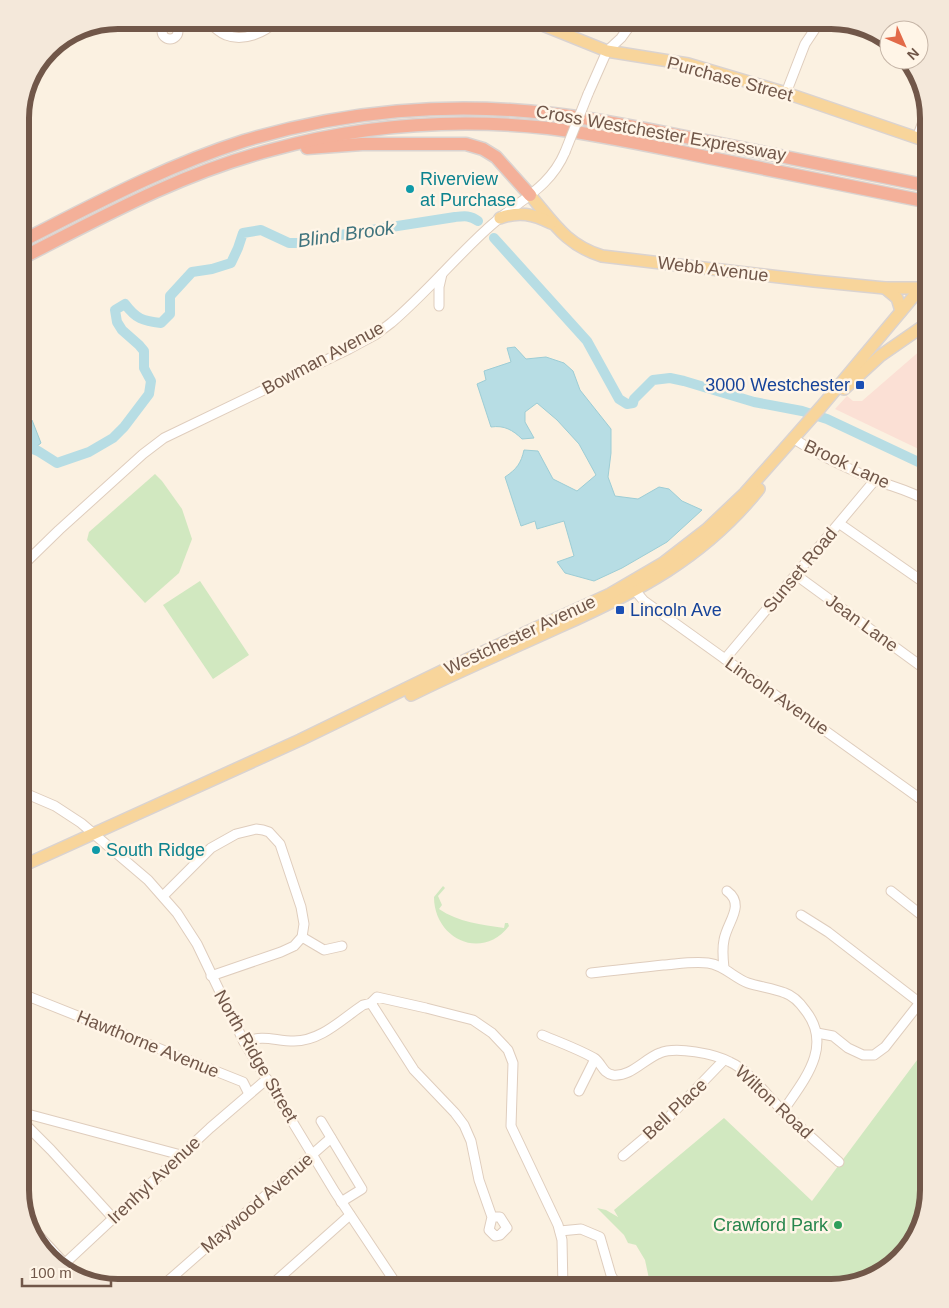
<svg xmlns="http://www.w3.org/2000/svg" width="949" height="1308" font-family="Arial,sans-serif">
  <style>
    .commercial { fill: #fbe0d5 }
    .green { fill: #d1e8c0 }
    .water { fill: #b7dde4; stroke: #9dcdd5 }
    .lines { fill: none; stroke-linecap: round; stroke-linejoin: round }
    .river { stroke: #b7dde4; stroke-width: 10 }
    .minor-casing { stroke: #dfcdbd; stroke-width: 11 }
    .major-casing { stroke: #dad3d0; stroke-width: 14 }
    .highway-casing { stroke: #dad3d0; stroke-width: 15 }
    .minor { stroke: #fff; stroke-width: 9 }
    .major { stroke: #f8d59b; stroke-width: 11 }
    .highway { stroke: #f4b099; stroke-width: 12 }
    .minor-bridge-casing { stroke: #dfcdbd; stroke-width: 11; stroke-linecap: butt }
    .minor-bridge { stroke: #fff; stroke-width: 9 }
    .culture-dot { fill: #0f9aa8; stroke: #fff5e7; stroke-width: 2 }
    .transit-dot { fill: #1a4fb4; stroke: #fff5e7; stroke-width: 2 }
    .leisure-dot { fill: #2e9e5b; stroke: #fff5e7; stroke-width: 2 }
    .labels { text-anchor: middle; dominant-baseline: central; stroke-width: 5; stroke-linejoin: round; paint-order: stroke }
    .street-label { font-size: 18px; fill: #715749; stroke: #fff5e7 }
    .culture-label { font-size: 18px; fill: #0d838f; stroke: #fff5e7; text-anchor: start }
    .transit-label { font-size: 18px; fill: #164399; stroke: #fff5e7; text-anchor: end }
    .leisure-label { font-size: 18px; fill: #27864d; stroke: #fff5e7; text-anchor: end }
    .water-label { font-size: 19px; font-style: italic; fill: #40747e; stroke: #fff5e7 }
    .rim { fill: none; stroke: #715749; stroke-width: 6 }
  </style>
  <rect width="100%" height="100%" fill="#fbf1e1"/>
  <path class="commercial" d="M929,343v111l-94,-45 12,-13 6,5h9z"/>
  <g class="green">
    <path d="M155,474l7,7 20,28 10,30 -13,34 -34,30 -58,-63 2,-8z"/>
    <path d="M200,581l49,74 -36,24 -50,-74z"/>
    <path d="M443,886l2,2 -7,8 4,9 -3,4c19,13 43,16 65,19l1,-5h3l1,3c-28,36 -75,12 -75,-29z"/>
    <path d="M929,1044v146l-13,49 -36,36 -49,13h-180l-6,-28 -9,-15 -8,-2 -4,-8 -27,-27 9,2 12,7 -4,-7 110,-92 88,83z"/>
  </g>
  <g class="water">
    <path d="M515,347l11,12 20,-2 18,6 9,8 7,19 31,39v24l-3,24 7,19 23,3 21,-12 10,2 13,12 20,9 -35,32 -45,26 -28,13 -29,-8 -8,-11 17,-6 -10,-35 -27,8 -2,-8 -14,5 -16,-49c12,-8 16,-14 19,-27l14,1 15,28 24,12 19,-16 -17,-31 -22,-24 -20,-17 -12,9v10l9,16 -12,1c-9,-9 -18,-14 -31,-12l-14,-43 9,-4 -2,-9 27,-9 -4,-14z"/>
    <path d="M20,417l12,3 9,23 -21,17z"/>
  </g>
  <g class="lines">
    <g class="river">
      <path d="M494,238l93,103 32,58 8,5 6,-1 1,-4 19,-19 17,-2 14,3 70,21 48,9 25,8 102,48"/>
      <path d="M23,445l15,6 19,12 32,-11 24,-14 11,-11 25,-33 2,-13 -7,-13v-17l-5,-6 -17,-15 -5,-8 -2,-12 10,-6c11,15 18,17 36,19l9,-9v-18l22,-24 20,-3 19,-6 7,-15 5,-15 18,-3 28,13h15l23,-6 128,-20c9,-1 15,-2 23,4"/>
    </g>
    <defs>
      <g id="minor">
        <path d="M207,20c6,6 11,12 19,15 17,7 39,-2 51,-15"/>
        <circle cx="170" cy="31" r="8"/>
        <path d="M786,93l19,-49 16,-24"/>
        <path d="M588,94l19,-43 14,-13 13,-18"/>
        <path d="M917,138l10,-27"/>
        <path d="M439,306v-19l3,-13"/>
        <path d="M793,438c23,16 56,31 82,42 18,7 37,11 54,22"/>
        <path d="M840,524l89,62"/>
        <path d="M20,568l39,-38 84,-76 21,-16 185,-89 26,-14 16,-12c34,-29 63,-64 96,-94 28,-27 62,-39 78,-77"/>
        <path d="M796,575l133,97"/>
        <path d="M632,587l12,14 285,204"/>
        <path d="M725,659l150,-179"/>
        <path d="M20,791l35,15 26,17 67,57 29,33 20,31 47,98 91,150 64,96"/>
        <path d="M891,891l38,30"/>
        <path d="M163,896l48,-48 25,-14 20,-5 7,1 6,2 11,12 21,63 3,17 -2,13 -8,9 -13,6 -70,24"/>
        <path d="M801,915l27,17 92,71"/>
        <path d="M302,937l22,13 18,-4"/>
        <path d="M724,968c-1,-9 -2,-19 0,-28 3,-18 22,-35 3,-49"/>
        <path d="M591,973c24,-3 48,-5 72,-8 14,-1 31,-4 45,-2 16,2 26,15 40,20 12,4 25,5 37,10 9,3 15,10 20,17 29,36 -1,70 -22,101"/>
        <path d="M20,993l223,89 6,12"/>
        <path d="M371,1003l43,67 41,43 9,12 7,16 8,39 13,37 -3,13 6,6 5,-1 7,-7 -7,-11h-8"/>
        <path d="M817,1033l16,3 15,12 15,7h11l11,-8 44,-56"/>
        <path d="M542,1035c17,7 36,14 52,23 8,5 8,15 19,17 18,2 31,-16 47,-22 16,-7 55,1 70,9 18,8 36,32 50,46 19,19 39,36 59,54"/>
        <path d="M244,1042c21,-8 30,-1 50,-1 27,0 48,-22 69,-36l8,-2 6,-6 49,11 47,12 19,13 16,17 5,13 -2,63 47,99 4,15 1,48"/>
        <path d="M579,1091l16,-32"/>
        <path d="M20,1112l161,43"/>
        <path d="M20,1119l31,31 62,68"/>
        <path d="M321,1121l41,68 -21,13"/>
        <path d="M623,1156l44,-37 57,-59"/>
        <path d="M30,1226l48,52"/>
        <path d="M560,1231l21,-2 19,8 11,38 7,13"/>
        <path d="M61,1267l149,-139 57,-49"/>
        <path d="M160,1288l171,-150"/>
        <path d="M268,1288l82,-73"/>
      </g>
      <g id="major">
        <path d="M530,20l77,31 81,13 98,29 143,49"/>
        <path d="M530,195c23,27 36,50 72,61l212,25 71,7h40"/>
        <path d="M500,218c19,-7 33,-4 51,5"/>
        <path d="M885,288l12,10 4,13"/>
        <path d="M844,389l36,-33 49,-34"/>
        <path d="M411,695c48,-24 98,-45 148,-68 78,-35 145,-69 200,-138"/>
        <path d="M20,867l280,-127 146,-71 164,-75 53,-31 44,-34 38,-36 76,-86 108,-129"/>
      </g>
      <g id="highway">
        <path d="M307,148l55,-4h104l17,5 13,8 34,38"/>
        <path d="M20,242c73,-37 145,-76 224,-101 99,-30 206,-40 309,-27 55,6 109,19 163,29 71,15 142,29 213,43"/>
        <path d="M20,259c82,-42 162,-86 251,-109 90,-25 185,-32 277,-22 56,7 112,20 168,31 71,14 142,29 213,43"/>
      </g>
    </defs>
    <use href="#minor" class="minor-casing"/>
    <use href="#major" class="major-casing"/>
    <use href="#highway" class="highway-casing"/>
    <use href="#minor" class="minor"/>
    <use href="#major" class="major"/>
    <use href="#highway" class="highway"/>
    <defs>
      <path id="minor-bridge" d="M565,152l23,-58"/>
    </defs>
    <use href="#minor-bridge" class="minor-bridge-casing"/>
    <use href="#minor-bridge" class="minor-bridge"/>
  </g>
  <g class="culture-dot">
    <circle cx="410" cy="189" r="5"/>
    <circle cx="96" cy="850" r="5"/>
  </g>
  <g class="transit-dot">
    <rect x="855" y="380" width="10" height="10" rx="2.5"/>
    <rect x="615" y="605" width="10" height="10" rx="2.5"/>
  </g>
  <circle class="leisure-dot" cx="838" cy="1225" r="5"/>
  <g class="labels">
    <g class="street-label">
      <text transform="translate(730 79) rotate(15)">Purchase Street</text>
      <text transform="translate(661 133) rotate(10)">Cross Westchester Expressway</text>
      <text transform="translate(713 269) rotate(7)">Webb Avenue</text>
      <text transform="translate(323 358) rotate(-28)">Bowman Avenue</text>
      <text transform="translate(847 464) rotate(25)">Brook Lane</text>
      <text transform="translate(800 570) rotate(-50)">Sunset Road</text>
      <text transform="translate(862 623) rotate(36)">Jean Lane</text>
      <text transform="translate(520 635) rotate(-25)">Westchester Avenue</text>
      <text transform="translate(777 696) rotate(35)">Lincoln Avenue</text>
      <text transform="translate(148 1044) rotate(22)">Hawthorne Avenue</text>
      <text transform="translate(256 1056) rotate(60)">North Ridge Street</text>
      <text transform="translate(774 1102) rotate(43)">Wilton Road</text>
      <text transform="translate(675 1109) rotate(-43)">Bell Place</text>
      <text transform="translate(154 1180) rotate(-43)">Irenhyl Avenue</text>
      <text transform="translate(257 1203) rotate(-41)">Maywood Avenue</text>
    </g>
    <g class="culture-label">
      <text x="420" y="179">Riverview<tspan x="420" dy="21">at Purchase</tspan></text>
      <text x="106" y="850">South Ridge</text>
    </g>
    <g class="transit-label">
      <text x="850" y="385">3000 Westchester</text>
      <text x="630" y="610" text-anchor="start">Lincoln Ave</text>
    </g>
    <g class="leisure-label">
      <text x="828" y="1225">Crawford Park</text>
    </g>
    <g class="water-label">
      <text transform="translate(346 234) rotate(-8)">Blind Brook</text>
    </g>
  </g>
  <path d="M0 0H949V1308H0ZM118 29H831A89 89 0 0 1 920 118V1190A89 89 0 0 1 831 1279H118A89 89 0 0 1 29 1190V118A89 89 0 0 1 118 29Z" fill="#f4e8da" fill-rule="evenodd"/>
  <path class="rim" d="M118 29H831A89 89 0 0 1 920 118V1190A89 89 0 0 1 831 1279H118A89 89 0 0 1 29 1190V118A89 89 0 0 1 118 29Z"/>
  <g transform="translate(904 45) rotate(135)"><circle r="24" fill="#fff5e7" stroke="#c6b6a8"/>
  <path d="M0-4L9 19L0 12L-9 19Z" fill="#e26a49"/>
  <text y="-8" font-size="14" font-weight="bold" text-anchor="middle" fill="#715749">N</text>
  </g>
  <path d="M22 1278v8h89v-8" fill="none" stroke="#715749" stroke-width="2.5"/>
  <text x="30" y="1278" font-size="15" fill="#715749" stroke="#fff5e7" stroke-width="4" paint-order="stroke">100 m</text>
</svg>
